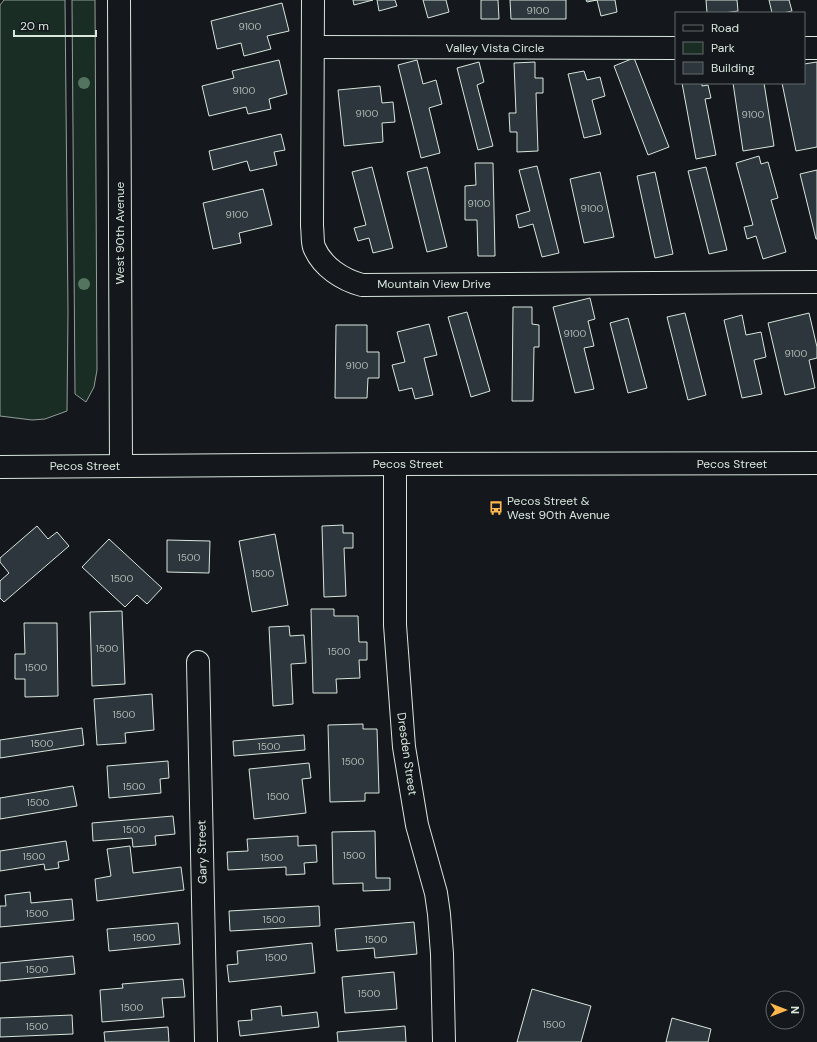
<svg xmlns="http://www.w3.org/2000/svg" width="817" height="1042" font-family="'DM Sans',sans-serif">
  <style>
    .green { fill: #1a2d24; stroke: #939e99 }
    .building { fill: #2c363c; stroke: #d8e6dc }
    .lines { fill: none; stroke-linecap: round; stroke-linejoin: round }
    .minor-casing { stroke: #d8e6dc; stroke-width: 24 }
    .tertiary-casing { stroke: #d8e6dc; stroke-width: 24 }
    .secondary-casing { stroke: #d8e6dc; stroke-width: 24 }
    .minor { stroke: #14181c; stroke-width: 22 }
    .tertiary { stroke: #14181c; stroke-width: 22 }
    .secondary { stroke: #14181c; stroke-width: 22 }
    .tree { fill: #55745f }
    .labels { text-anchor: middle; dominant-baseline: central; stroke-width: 3; stroke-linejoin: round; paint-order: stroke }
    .number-label { font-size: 10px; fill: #adbab4 }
    .street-label { font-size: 12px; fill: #d8e6dc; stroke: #14181c }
    .poi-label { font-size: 12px; fill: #d8e6dc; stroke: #14181c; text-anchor: start }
  </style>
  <rect width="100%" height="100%" fill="#14181c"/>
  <g class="green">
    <path d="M4,0h61l3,312 -1,99 -22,8 -13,1 -32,-4v-411z"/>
    <path d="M72,0h23l2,370 -3,17 -8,15 -11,-8z"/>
  </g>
  <g class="building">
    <path d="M353,0h20l-19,5z"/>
    <path d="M377,0h18l2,6 -18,5z"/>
    <path d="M423,0h23l3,12 -21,6z"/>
    <path d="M481,0h17l1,19h-18z"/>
    <path d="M510,0h56v19h-55z"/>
    <path d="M586,0h29l2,12 -16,4 -4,-16 -10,2z"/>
    <path d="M706,0h31l1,11 -14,2h-17z"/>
    <path d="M769,0h20l3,11 -9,2h-11z"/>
    <path d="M282,3l7,28 -22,5 4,13 -27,7 -3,-13 -24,6 -6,-28z"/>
    <path d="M634,58l35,89 -21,8 -34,-89z"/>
    <path d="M279,60l8,34 -18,5 2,10 -23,5 -2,-7 -37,9 -7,-30 32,-8 -2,-7z"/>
    <path d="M417,60l6,24 13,-4 6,24 -13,4 11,45 -19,5 -23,-93z"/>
    <path d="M479,62l5,20 -7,3 16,61 -15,4 -21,-82z"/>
    <path d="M535,62v16h8v15h-7l2,58 -21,1v-20h-7l-1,-19h7l-2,-50z"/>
    <path d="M817,62v85l-21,4 -14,-68h22v-19z"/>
    <path d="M584,71l3,9 13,-3 5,19 -13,4 9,34 -17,4 -16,-64z"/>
    <path d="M682,83h20v3l6,-1 3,13 -6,1 11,56 -20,4z"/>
    <path d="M733,83h31l10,63 -31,5z"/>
    <path d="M380,86l2,17 11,-1 2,20 -13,1 1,19 -39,4 -6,-56z"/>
    <path d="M281,134l4,16 -11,2 3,13 -27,6 -3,-10 -34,9 -4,-19z"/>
    <path d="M759,156l2,8 7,-2 10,36 -7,2 15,52 -23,7 -7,-23 -9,3 -3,-12 9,-2 -17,-62z"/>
    <path d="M475,163h18l2,93h-17l-1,-36h-12v-34l11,-1z"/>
    <path d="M537,166l22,87 -17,4 -9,-33 -14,4 -3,-13 14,-4 -11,-41z"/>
    <path d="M372,167l21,81 -20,5 -4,-15 -11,3 -4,-13 12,-3 -14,-53z"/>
    <path d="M427,167l20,80 -20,5 -20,-80z"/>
    <path d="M706,167l21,83 -18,4 -21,-83z"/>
    <path d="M817,170v69h-1l-16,-65z"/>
    <path d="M600,172l14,65 -30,6 -14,-64z"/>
    <path d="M655,172l18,82 -18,4 -18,-82z"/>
    <path d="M263,189l9,36 -33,8 2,10 -28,6 -10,-46z"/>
    <path d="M590,298l5,21 -7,2 6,25 -10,2 10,41 -19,4 -22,-86z"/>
    <path d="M513,307h19v17l7,1v22h-5l-1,54h-21z"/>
    <path d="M467,312l23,79 -19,6 -23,-80z"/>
    <path d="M685,313l21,82 -18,5 -21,-83z"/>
    <path d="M809,313l8,34v11l-8,2 6,28 -30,7 -17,-72z"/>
    <path d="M742,315l4,20 15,-3 5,25 -12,3 8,34 -20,4 -18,-78z"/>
    <path d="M628,318l19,70 -19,5 -18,-70z"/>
    <path d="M429,324l8,31 -13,3 9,37 -18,4 -3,-11 -13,3 -7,-26 13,-3 -8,-30z"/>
    <path d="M336,325h31v27h12v26h-11l-1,20h-32z"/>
    <path d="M343,525v8h10v15h-9l2,48 -22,1 -2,-71z"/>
    <path d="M37,526l11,13 9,-7 12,14 -65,56 -4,-4v-17l9,-8 -9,-11v-4z"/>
    <path d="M275,534l13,71 -36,7 -13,-71z"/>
    <path d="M109,539l53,49 -15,16 -10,-9 -12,12 -43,-40z"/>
    <path d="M167,540l43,1 -1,32 -42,-1z"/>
    <path d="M311,609h23v7h24l1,26h8v18h-8l1,18 -24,1 1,14h-24z"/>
    <path d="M122,611l3,73 -33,2 -2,-74z"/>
    <path d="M24,623h33l1,73 -33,1v-18h-10v-25h10z"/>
    <path d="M289,626l1,10 14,-1 2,28 -15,1 2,40 -20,2 -4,-79z"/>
    <path d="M152,694l2,36 -29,3 1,10 -29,2 -3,-46z"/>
    <path d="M363,724v5h14l2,64h-14v8l-35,1 -2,-77z"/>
    <path d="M82,728l2,17 -84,13v-18z"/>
    <path d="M304,735l1,15 -71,6 -1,-15z"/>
    <path d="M168,761l1,17 -9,1 1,14 -52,5 -2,-32z"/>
    <path d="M309,763l2,15 -9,1 4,34 -52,6 -5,-50z"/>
    <path d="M73,786l4,20 -77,13v-21z"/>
    <path d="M173,816l2,18 -20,2 1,9 -23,2 -1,-9 -39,3 -1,-18z"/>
    <path d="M375,831l1,47h14v12l-27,1v-8l-30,1 -1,-52z"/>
    <path d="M298,836v10l18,-1 1,17 -13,1 1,11 -19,1v-8l-58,3 -1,-18 21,-1 -1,-12z"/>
    <path d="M66,841l3,19 -11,2 1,6 -14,2 -1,-6 -44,7v-20z"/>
    <path d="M130,846l3,27 48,-6 3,23 -87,11 -2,-22 16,-3 -4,-27z"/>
    <path d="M30,892l1,11 41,-4 2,21 -74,7v-21h6l-1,-11z"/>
    <path d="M319,906l1,20 -90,5 -1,-20z"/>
    <path d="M414,922l3,32 -42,4 -1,-10 -37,3 -2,-22z"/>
    <path d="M178,923l2,21 -71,7 -2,-22z"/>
    <path d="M312,943l3,30 -86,9 -2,-17 11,-1 -1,-13z"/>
    <path d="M73,956l2,18 -75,7v-18z"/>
    <path d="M394,972l3,37 -52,4 -3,-36z"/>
    <path d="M183,979l2,18 -23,1 2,19 -62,5 -2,-32 23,-2 -1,-4z"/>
    <path d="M532,989l59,17 -10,36h-64z"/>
    <path d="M281,1006l1,10 35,-4 2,15 -79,9 -2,-15 14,-1 -1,-10z"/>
    <path d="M72,1015l1,19 -73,3v-19z"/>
    <path d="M672,1018l39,11 -3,13h-42z"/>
    <path d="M405,1026l1,16h-68l-1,-10z"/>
    <path d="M168,1027l1,15h-64l-1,-10z"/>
  </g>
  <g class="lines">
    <defs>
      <g id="minor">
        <path d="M313,0l-1,226c1,6 0,15 2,21 8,20 29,33 48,38l455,-3"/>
        <path d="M313,47l363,1"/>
        <path d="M804,48h13"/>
        <path d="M395,464v161l9,122 13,78 19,68 3,21 3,40 2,88"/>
        <path d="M198,662l8,380"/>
      </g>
      <path id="tertiary" d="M119,0l2,466"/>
      <path id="secondary" d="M0,467l395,-3 422,-1"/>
    </defs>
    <use href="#minor" class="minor-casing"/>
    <use href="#tertiary" class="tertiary-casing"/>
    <use href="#secondary" class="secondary-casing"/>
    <use href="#minor" class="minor"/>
    <use href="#tertiary" class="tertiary"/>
    <use href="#secondary" class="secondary"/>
  </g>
  <g class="tree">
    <circle cx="84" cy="83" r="6"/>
    <circle cx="84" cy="284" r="6"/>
  </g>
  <defs>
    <symbol id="bus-bare" viewBox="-9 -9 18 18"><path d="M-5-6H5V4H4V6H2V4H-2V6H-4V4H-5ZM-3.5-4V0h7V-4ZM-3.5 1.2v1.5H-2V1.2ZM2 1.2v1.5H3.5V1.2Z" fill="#ffb74d" stroke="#14181c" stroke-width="2.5" paint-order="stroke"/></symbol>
  </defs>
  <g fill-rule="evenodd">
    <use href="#bus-bare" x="486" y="498" width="20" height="20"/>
  </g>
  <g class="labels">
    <g class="number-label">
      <text x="538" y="10">9100</text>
      <text x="250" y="26">9100</text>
      <text x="244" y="90">9100</text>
      <text x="367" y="113">9100</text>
      <text x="753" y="114">9100</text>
      <text x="479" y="203">9100</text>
      <text x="592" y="208">9100</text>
      <text x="237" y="214">9100</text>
      <text x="575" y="333">9100</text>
      <text x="796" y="353">9100</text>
      <text x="357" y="365">9100</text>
      <text x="189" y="557">1500</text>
      <text x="263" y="573">1500</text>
      <text x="122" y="578">1500</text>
      <text x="107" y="648">1500</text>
      <text x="339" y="651">1500</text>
      <text x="36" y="667">1500</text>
      <text x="124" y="714">1500</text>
      <text x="42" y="743">1500</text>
      <text x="269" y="746">1500</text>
      <text x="353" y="761">1500</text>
      <text x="134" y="786">1500</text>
      <text x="278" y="796">1500</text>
      <text x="38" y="802">1500</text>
      <text x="134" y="829">1500</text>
      <text x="354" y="855">1500</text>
      <text x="34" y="856">1500</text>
      <text x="272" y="857">1500</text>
      <text x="37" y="913">1500</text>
      <text x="274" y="919">1500</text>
      <text x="144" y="937">1500</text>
      <text x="376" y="939">1500</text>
      <text x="276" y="957">1500</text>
      <text x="37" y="969">1500</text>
      <text x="369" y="993">1500</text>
      <text x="132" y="1007">1500</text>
      <text x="554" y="1024">1500</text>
      <text x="37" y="1026">1500</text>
    </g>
    <g class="street-label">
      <text x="495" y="48">Valley Vista Circle</text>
      <text transform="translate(120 233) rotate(-90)">West 90th Avenue</text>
      <text x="434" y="284">Mountain View Drive</text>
      <text x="408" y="464">Pecos Street</text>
      <text x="732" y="464">Pecos Street</text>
      <text x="85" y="466">Pecos Street</text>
      <text transform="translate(407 754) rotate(82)">Dresden Street</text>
      <text transform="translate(202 852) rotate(-91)">Gary Street</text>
    </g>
    <g class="poi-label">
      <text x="507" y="501">Pecos Street &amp;<tspan x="507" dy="14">West 90th Avenue</tspan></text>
    </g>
  </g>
  <rect x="675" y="12" width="130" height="72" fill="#14181c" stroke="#626a69"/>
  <rect x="683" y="25" width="20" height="6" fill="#14181c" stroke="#626a69"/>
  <text x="711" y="32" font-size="12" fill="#d8e6dc">Road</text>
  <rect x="683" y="42" width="20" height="12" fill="#1a2d24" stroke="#626a69"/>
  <text x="711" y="52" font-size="12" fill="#d8e6dc">Park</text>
  <rect x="683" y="62" width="20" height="12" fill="#2c363c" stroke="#626a69"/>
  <text x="711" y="72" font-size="12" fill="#d8e6dc">Building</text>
  <g transform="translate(785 1010) rotate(90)"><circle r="19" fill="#14181c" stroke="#626a69"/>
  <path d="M0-3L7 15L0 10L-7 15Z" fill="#ffb74d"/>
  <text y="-6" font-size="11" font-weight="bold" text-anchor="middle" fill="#d8e6dc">N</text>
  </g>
  <path d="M14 30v6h82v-6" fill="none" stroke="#d8e6dc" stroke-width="2"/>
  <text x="20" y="30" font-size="12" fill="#d8e6dc" stroke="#14181c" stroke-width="3" paint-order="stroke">20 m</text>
</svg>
